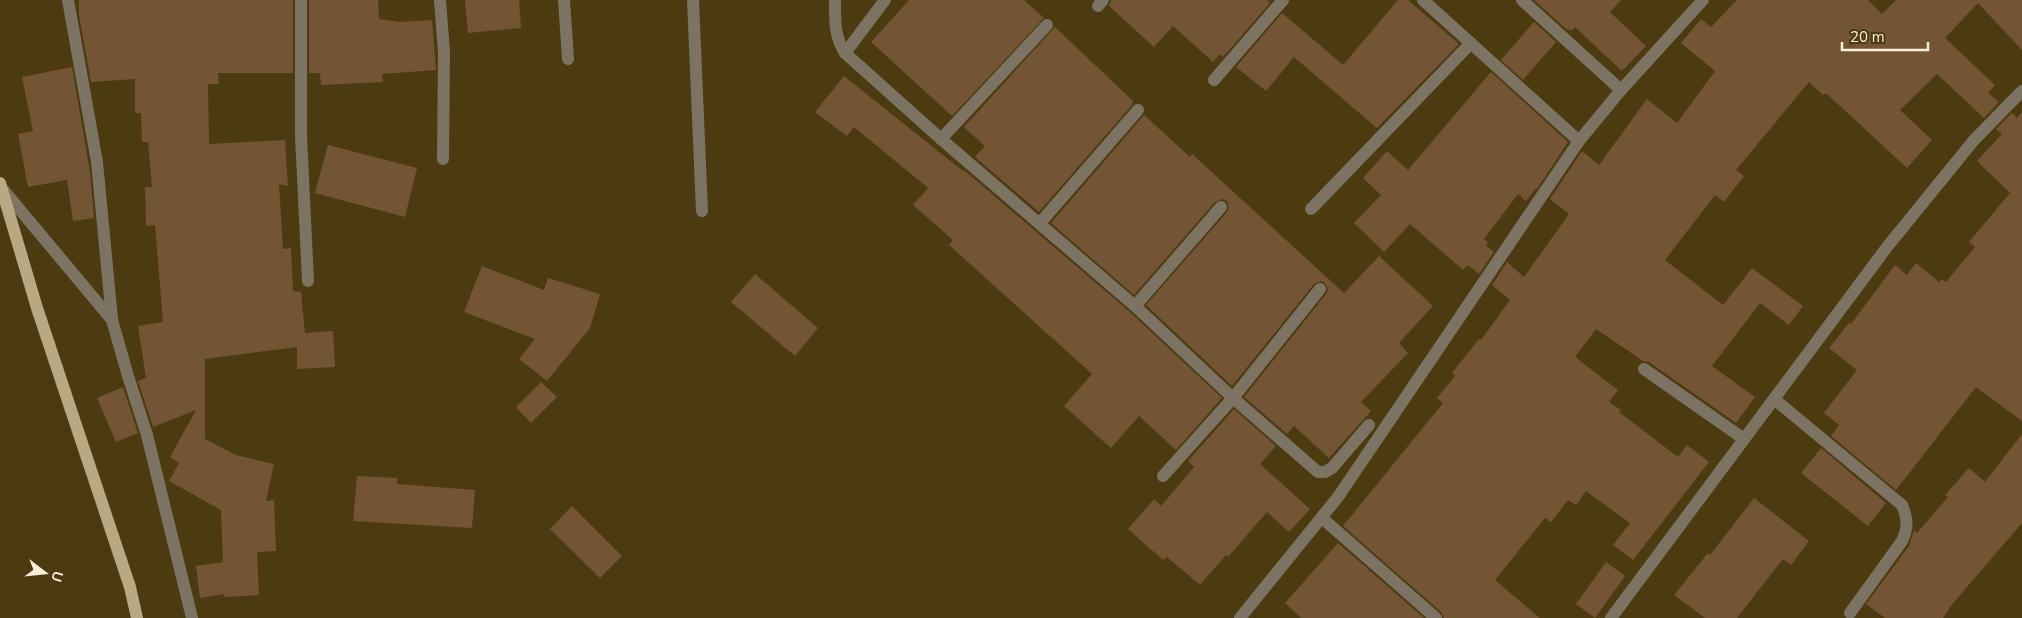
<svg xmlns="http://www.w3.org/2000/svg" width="2022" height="618" font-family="'Nunito Sans',sans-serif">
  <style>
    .building { fill: #735434 }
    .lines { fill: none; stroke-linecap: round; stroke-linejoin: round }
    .minor { stroke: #7c7362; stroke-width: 12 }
    .major { stroke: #b8a883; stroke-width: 12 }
  </style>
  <rect width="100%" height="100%" fill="#4c3b11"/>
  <g class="building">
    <path d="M79,0h214v73h-75l1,11h-11l1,60 76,-4 3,46 -9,-2 4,65 8,-1 2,43 8,1 4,41 28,-2 2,36 -38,2v-22l-92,12v80l31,16 38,9 -8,37 8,-1 2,51 -19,1 2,43 -35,2v-3l-24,4 -4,-32 27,-4 -2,-52 -52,-29 10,-18 -9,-6 26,-47 -43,17 -15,-46 8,-3 -8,-52 25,-4 -8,-97 -9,1 -1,-39h7l-4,-45h-6l-1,-29h-6v-34l-44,3 -12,-67z"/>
    <path d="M309,0h69l1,19 20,3 33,-2 4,50 -54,4 1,8 -62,3 -1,-12h-11z"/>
    <path d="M465,0h54l2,28 -53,5z"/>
    <path d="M909,0h115l20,18 -92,98 -81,-74z"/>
    <path d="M1111,0h156l3,3 -47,54 -3,-3 -7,8 -40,-36 -19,21 -45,-41z"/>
    <path d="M1398,0h10l51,44 -82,84 -83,-71 -28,34 -30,-24 46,-54 61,52z"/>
    <path d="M1534,0h87l-11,12 36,34 -24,25 -47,-44 -4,4 -3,-2 -1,1z"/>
    <path d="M1737,0h131l14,14 14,-14h126v50l-44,-47 -33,35 50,47 -7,8 11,9 -15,16 -47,-44 -37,36 32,30 -25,28 -81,-75 -3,2 -14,-13 -73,88 8,6 -20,26 -9,-7 -50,65 58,45 29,-37 51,38 -14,19 -29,-22 -48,63 43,31 -19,26 -87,-61 -6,-1 -47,-32 -21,28 43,33 -9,12 12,8 -2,2 59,45 9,-12 22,17 -76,98 -20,-15 17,-22 -44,-32 -10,14 -8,-5 -17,22 -6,-4 -50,62 45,38h-96l-3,-6 -98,-86 100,-123 -6,-5 18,-22 -3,-3 27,-34 2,1 29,-40 -18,-15 15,-23 17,15 45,-63 -19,-15 32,-48 17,14 48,-66 30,24 38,-52 -34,-28 20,-24 10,8z"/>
    <path d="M1534,22l22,20 -33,38 -22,-20z"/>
    <path d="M1055,27l78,74 -1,4 -93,107 -64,-55 10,-11 -21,-19z"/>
    <path d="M72,67l18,105 4,46 -21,3 -6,-41 -39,7 -10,-53 15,-3 -11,-54z"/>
    <path d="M1491,72l77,70 -31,47 -1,-1 -10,13 -8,-7 -34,45 4,3 -2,3 8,7 -15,22 -11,-9 -5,5 -53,-46 -26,28 -30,-29 27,-28 -18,-17 24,-27 21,19z"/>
    <path d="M844,76l119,95 1,-1 166,142 92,86 -46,52 -37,-34 -28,32 -47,-42 28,-32 -143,-129 4,-5 -40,-35 15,-17 -74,-61 -7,9 -32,-24z"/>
    <path d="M2022,112v309l-46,-34 -80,103 -65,-54 8,-11 -15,-12 33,-43 -28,-22 20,-25 2,1 44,-59 12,10 9,-12 23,19 3,-3 4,3 29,-35 -6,-5 41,-49 -33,-32 25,-27 -6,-5 16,-16 5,5z"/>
    <path d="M1144,115l46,42 2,-3 152,139 35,-37 54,50 -34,37 9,10 -47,49 10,9 -42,47 -35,-32 -7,8 -43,-37 82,-103 2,-4 -3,-7 -4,-2 -7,3 -82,102 -86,-81 81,-93 2,-4 -2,-7 -5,-2 -7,3 -81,93 -83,-72z"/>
    <path d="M328,145l89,23 -12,49 -90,-24z"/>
    <path d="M482,266l62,24 4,-12 52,16 -10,34 -43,53 -28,-22 16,-20 -71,-27z"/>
    <path d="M755,274l63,54 -23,28 -64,-54z"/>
    <path d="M541,382l16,15 -26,26 -15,-16z"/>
    <path d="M123,387l15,46 -22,9 -19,-44z"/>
    <path d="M1234,409l42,37 -16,18 50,45 -21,23 -22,-20 -39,45 -2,-2 -26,30 -33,-28 -4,3 -35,-31 26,-30 7,7 33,-39 -6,-6z"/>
    <path d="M2022,434v89l-68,79 -11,16h-58l-19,-14 43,-58 5,-16 3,3 31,-36 -3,-2 24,-27 16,14z"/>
    <path d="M1821,448l65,55 -18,23 -67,-53z"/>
    <path d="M357,476l40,2v6l78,6 -3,38 -119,-7z"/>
    <path d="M1754,498l55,43 -18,24 -8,-6 -46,59h-32l-31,-23 34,-42 2,2z"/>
    <path d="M572,506l50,50 -22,22 -50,-49z"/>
    <path d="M1338,543l86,75h-123l-16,-15z"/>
    <path d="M1606,562l19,14 -30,42 -19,-14z"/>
  </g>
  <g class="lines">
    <g class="minor">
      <path d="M68,0l29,162 15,157"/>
      <path d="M301,0v136l7,145"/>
      <path d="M440,0l4,52 -1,107"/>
      <path d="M564,0l4,59"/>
      <path d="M693,0l9,211"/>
      <path d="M835,0c0,20 -1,36 10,53l96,86 194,167 98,92 85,74h7l7,-4 37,-43"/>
      <path d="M1423,0l156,141"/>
      <path d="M1522,0l99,90"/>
      <path d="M1098,6l5,-6"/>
      <path d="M845,53l40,-53"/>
      <path d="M1214,80l69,-80"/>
      <path d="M941,139l106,-114"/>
      <path d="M1,187l111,133 16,56 19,59 45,183"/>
      <path d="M1311,209l160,-166"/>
      <path d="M1040,223l98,-113"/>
      <path d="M1135,306l86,-99"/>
      <path d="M1644,369l100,70"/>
      <path d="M1774,399l128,106c6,14 6,23 0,36l-52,72"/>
      <path d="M1163,476l70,-78 87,-109"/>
      <path d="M1322,518l114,100"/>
      <path d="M1240,618l98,-121 241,-356 42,-51 82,-90"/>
      <path d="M1611,618l276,-371 87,-107 48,-49"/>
    </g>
    <path class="major" d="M0,183l37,125 93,279 7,31"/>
  </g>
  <g transform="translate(45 573) rotate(106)" stroke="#4c3b11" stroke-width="4" paint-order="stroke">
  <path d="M0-4L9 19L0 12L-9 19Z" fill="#f9efd9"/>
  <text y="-8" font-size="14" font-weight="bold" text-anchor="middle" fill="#f9efd9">U</text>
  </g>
  <path d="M1842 42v8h86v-8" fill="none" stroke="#f9efd9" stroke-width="2.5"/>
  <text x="1850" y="42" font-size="15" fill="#f9efd9" stroke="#4c3b11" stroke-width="4" paint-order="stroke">20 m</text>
</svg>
